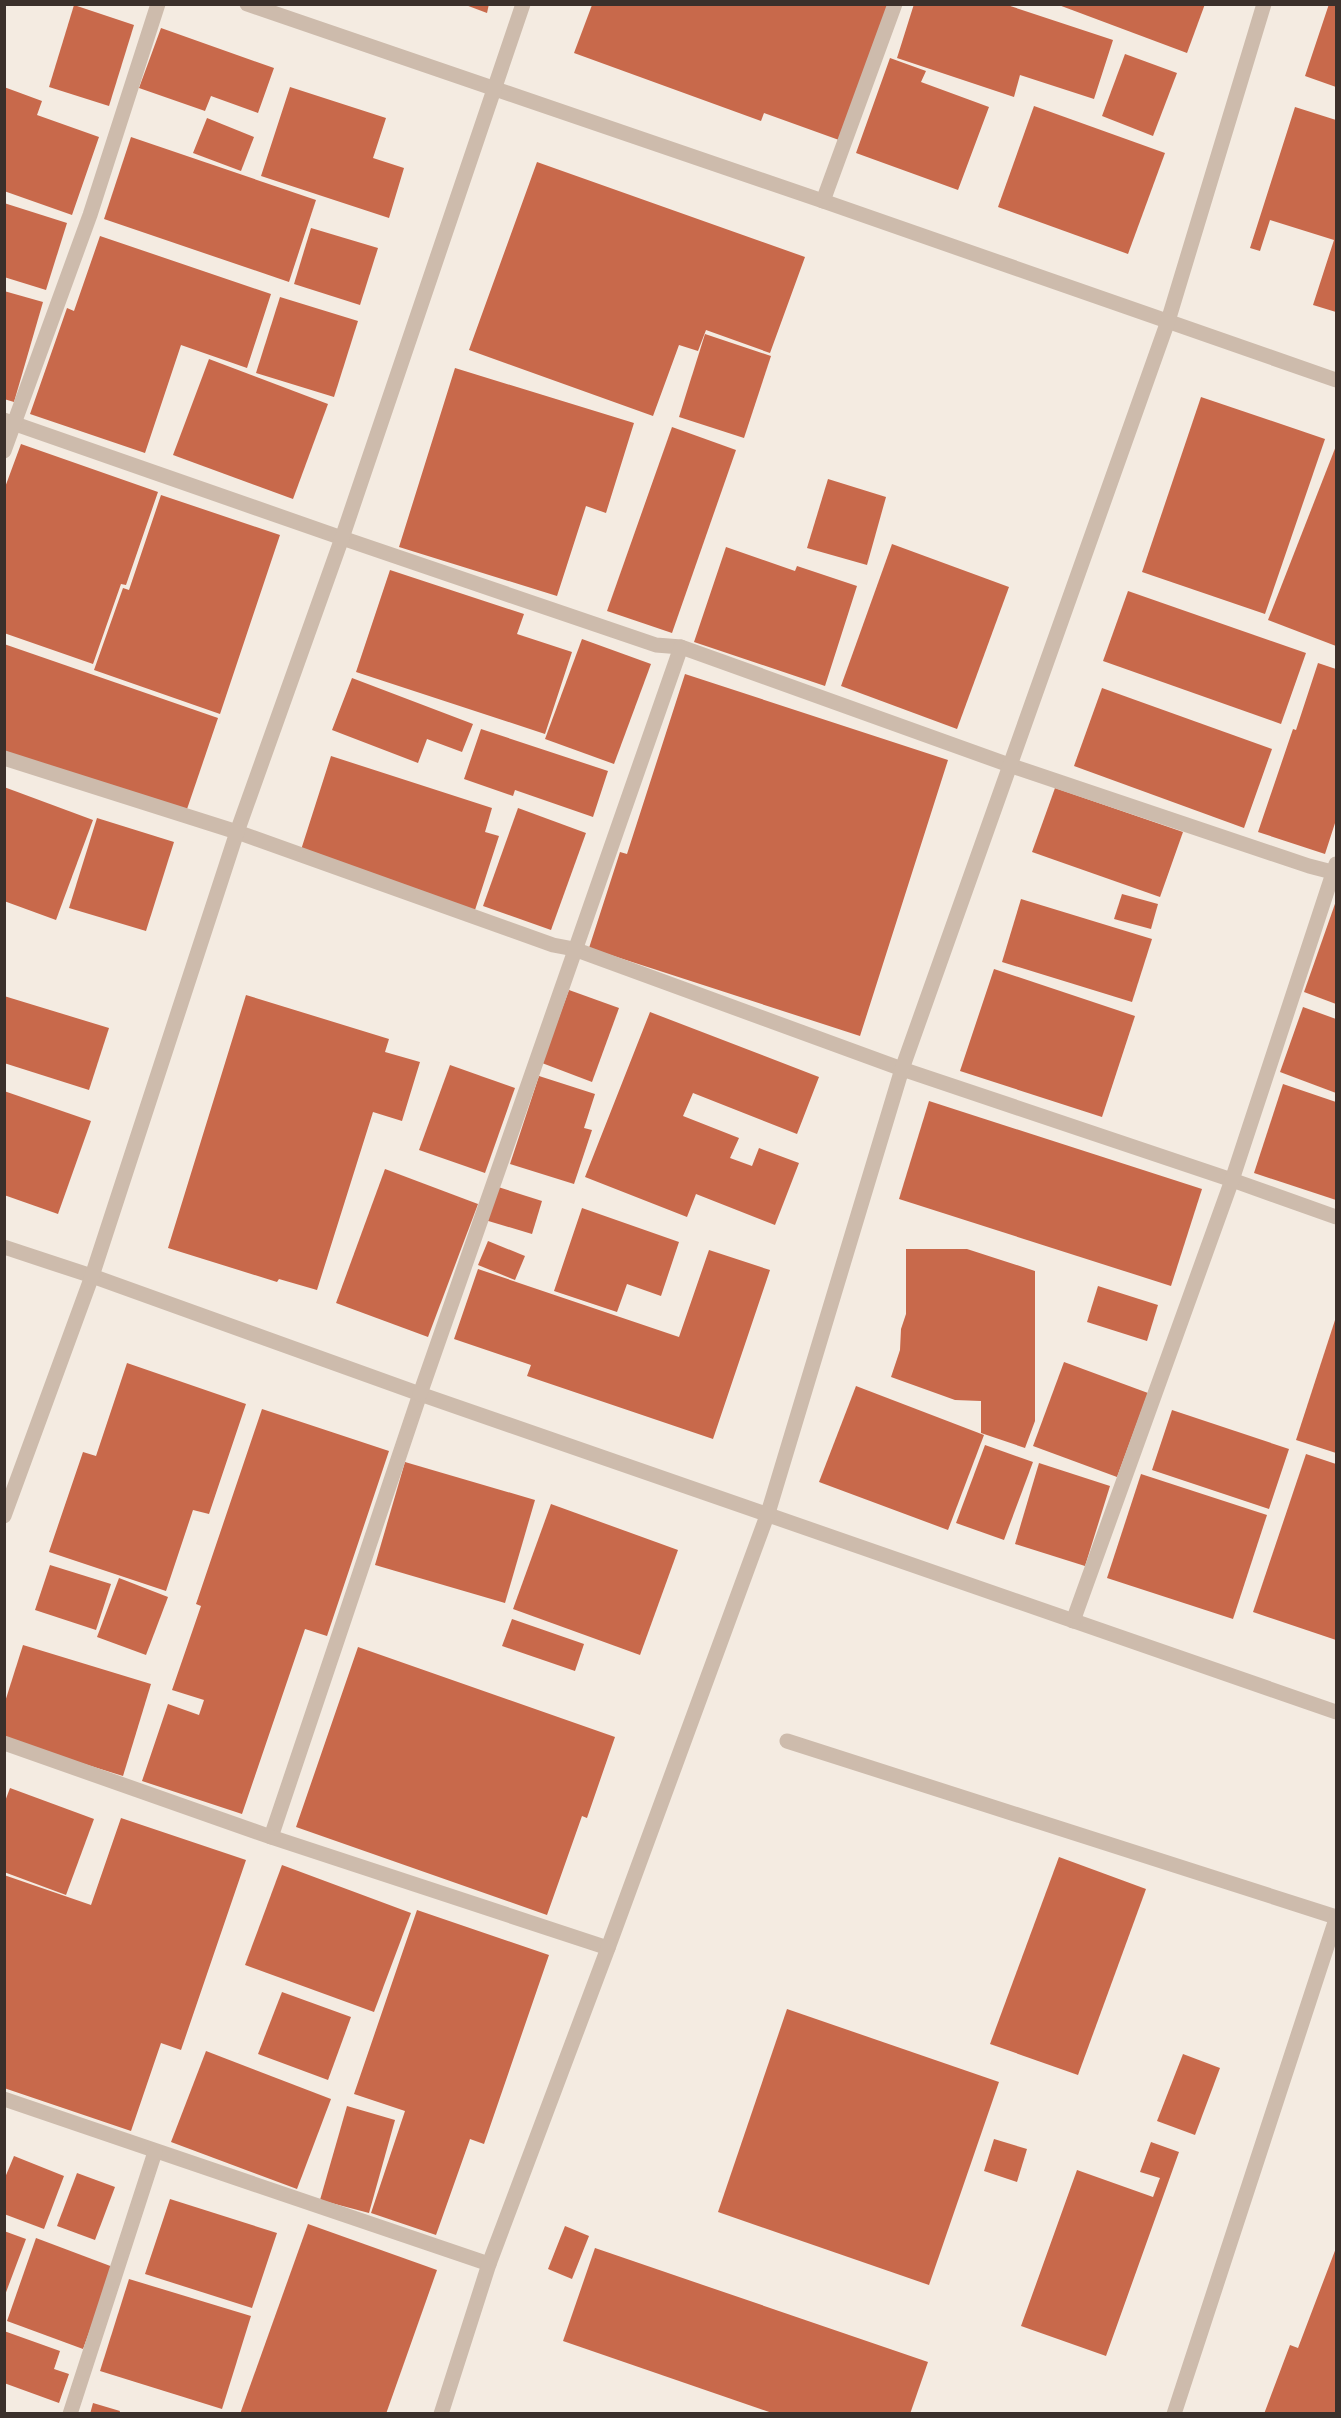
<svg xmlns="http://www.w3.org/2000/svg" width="1341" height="2418" font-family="'Golos Text',sans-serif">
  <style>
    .building { fill: #c8694b }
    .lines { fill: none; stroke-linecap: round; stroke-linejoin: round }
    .lane { stroke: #cdbbac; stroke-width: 15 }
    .street { stroke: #cdbbac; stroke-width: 15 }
  </style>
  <rect width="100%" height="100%" fill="#f4ebe1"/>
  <g class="building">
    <path d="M463,4h26l-2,9z"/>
    <path d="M914,4h90l109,36 -19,59 -74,-24 -6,22 -117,-39z"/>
    <path d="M1056,4h149l-18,49z"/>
    <path d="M1329,4h7v83l-31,-11z"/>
    <path d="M74,5l60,20 -25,81 -60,-19z"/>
    <path d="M592,5h296l-49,135 -75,-27 -3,8 -187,-68z"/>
    <path d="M161,28l113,40 -16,45 -47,-17 -6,15 -66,-23z"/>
    <path d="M1125,54l52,19 -24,63 -51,-20z"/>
    <path d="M890,58l36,13 -5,11 68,25 -31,83 -102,-37z"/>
    <path d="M4,87l38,14 -5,14 62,22 -27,78 -68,-24z"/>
    <path d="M290,87l96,31 -13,40 31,10 -15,50 -128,-42z"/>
    <path d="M1034,106l131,47 -37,101 -130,-47z"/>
    <path d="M1295,107l41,13v192l-23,-7 21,-65 -64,-20 -10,31 -10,-3z"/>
    <path d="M207,118l47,19 -13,34 -48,-18z"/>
    <path d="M131,137l185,63 -27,82 -185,-63z"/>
    <path d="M537,162l268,95 -35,96 -64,-23 -8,21 -19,-6 -26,71 -184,-66z"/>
    <path d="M4,203l63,20 -21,67 -42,-13z"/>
    <path d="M311,228l67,20 -18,57 -66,-21z"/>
    <path d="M100,236l171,58 -24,74 -66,-23 -36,108 -115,-39 37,-106 7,3z"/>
    <path d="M4,291l39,11 -29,100 -10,-3z"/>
    <path d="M280,297l78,24 -24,76 -78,-24z"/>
    <path d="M705,334l66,22 -27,82 -65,-21z"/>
    <path d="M209,359l119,45 -35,95 -120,-44z"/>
    <path d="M455,368l179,55 -28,90 -20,-7 -29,90 -158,-49z"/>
    <path d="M1201,397l124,42 -60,175 -123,-42z"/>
    <path d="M672,427l64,23 -64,183 -65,-22z"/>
    <path d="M21,444l137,48 -32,93 -5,-1 -28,80 -89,-31v-143z"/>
    <path d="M1336,446v200l-68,-26z"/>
    <path d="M828,479l58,18 -19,68 -60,-17z"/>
    <path d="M161,495l119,40 -60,179 -126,-44 29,-82 6,2z"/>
    <path d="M892,544l117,43 -52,142 -116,-43z"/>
    <path d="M726,547l69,24 2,-5 60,20 -32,100 -131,-44z"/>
    <path d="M390,570l134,44 -7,20 55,18 -27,82 -189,-62z"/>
    <path d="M1128,591l178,62 -25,71 -178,-63z"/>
    <path d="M582,639l69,25 -37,100 -69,-25z"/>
    <path d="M4,644l214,74 -33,97 -181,-62z"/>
    <path d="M1318,663l18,6v151l-11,34 -67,-22 35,-103 3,1z"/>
    <path d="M685,674l263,86 -88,276 -271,-88 31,-96 7,2z"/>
    <path d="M352,678l121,46 -11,28 -35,-13 -9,24 -86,-33z"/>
    <path d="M1102,688l170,61 -28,79 -170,-62z"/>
    <path d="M481,729l127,42 -15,46 -78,-27 -2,6 -49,-17z"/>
    <path d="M331,756l161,52 -7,24 14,4 -24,74 -175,-57z"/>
    <path d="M4,787l89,33 -37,100 -52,-19z"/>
    <path d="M1055,788l128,44 -23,65 -128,-45z"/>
    <path d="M518,808l68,25 -35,97 -68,-24z"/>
    <path d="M97,818l77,24 -28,89 -77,-23z"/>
    <path d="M1122,894l36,10 -7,25 -37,-10z"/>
    <path d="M1021,899l131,40 -20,63 -130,-40z"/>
    <path d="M1336,901v103l-32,-12z"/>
    <path d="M994,969l141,47 -33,101 -142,-46z"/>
    <path d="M569,990l50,18 -27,74 -50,-19z"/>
    <path d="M246,995l143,44 -4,13 35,10 -18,59 -29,-9 -56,178 -38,-11 -2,3 -109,-34z"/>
    <path d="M4,996l105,32 -20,62 -85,-27z"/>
    <path d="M1303,1007l33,12v74l-56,-21z"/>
    <path d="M650,1012l169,65 -22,57 -104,-41 -10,23 56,22 -9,20 22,8 7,-18 40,15 -24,62 -79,-31 -9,23 -102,-40z"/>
    <path d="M450,1065l65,23 -30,85 -66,-23z"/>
    <path d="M539,1076l56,18 -11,34 8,2 -18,54 -64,-20z"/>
    <path d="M1283,1084l53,18v98l-82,-27z"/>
    <path d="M4,1091l87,30 -33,93 -54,-19z"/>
    <path d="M929,1101l273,88 -31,97 -272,-87z"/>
    <path d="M385,1169l93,35 -50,133 -92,-34z"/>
    <path d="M495,1186l47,15 -10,33 -47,-14z"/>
    <path d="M582,1208l97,34 -18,54 -34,-12 -10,28 -63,-21z"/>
    <path d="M488,1241l37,15 -10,24 -37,-15z"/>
    <path d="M906,1249h61l68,22v150l-10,27 -44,-15v-32l-26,-1 -64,-23 9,-27 1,-21 5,-15z"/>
    <path d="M709,1250l61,20 -57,169 -186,-63 4,-11 -77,-26 24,-70 201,68z"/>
    <path d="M1098,1286l60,19 -11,36 -60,-19z"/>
    <path d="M1336,1317v136l-40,-13z"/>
    <path d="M1064,1362l84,31 -31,84 -84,-31z"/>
    <path d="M127,1363l119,41 -37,110 -16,-4 -27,81 -117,-39 34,-100 13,4z"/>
    <path d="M856,1386l128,49 -36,95 -129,-48z"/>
    <path d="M262,1409l127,42 -62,185 -22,-7 -63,185 -100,-33 26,-77 31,11 5,-15 -32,-10 29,-84 -5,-2z"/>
    <path d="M1172,1410l117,39 -20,60 -117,-39z"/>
    <path d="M985,1445l48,17 -29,78 -48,-17z"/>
    <path d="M1306,1454l30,10v176l-83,-28z"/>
    <path d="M405,1462l130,38 -30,103 -130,-38z"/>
    <path d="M1039,1463l71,23 -25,80 -70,-22z"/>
    <path d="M1141,1474l126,41 -34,104 -126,-41z"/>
    <path d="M551,1504l127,46 -38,105 -127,-46z"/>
    <path d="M50,1565l61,19 -15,46 -61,-20z"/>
    <path d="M119,1578l49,19 -22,58 -49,-18z"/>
    <path d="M512,1619l72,25 -9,27 -73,-25z"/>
    <path d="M23,1645l128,39 -28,92 -119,-37v-34z"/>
    <path d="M358,1647l257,90 -28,81 -5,-2 -35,99 -251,-88z"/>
    <path d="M10,1788l84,31 -28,76 -62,-23v-68z"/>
    <path d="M121,1818l125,42 -65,190 -20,-7 -30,88 -127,-43v-213l87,30z"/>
    <path d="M1059,1857l87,32 -68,186 -88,-31z"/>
    <path d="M282,1865l129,48 -37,99 -129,-47z"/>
    <path d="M417,1910l132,45 -65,189 -14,-5 -34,96 -65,-22 34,-102 -51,-17z"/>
    <path d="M282,1992l69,25 -23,63 -70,-26z"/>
    <path d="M787,2009l212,73 -70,203 -211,-73z"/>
    <path d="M206,2051l125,48 -34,90 -126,-47z"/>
    <path d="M1183,2054l37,14 -25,67 -38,-14z"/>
    <path d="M347,2106l48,14 -26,93 -49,-13z"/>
    <path d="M994,2139l33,10 -10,33 -33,-11z"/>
    <path d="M1151,2142l28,10 -73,204 -85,-30 56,-156 76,27 7,-19 -20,-6z"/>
    <path d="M14,2156l50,20 -20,53 -40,-15v-34z"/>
    <path d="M77,2173l38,14 -20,53 -38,-14z"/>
    <path d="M170,2199l107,34 -25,75 -107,-34z"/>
    <path d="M308,2224l129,46 -51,144h-146z"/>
    <path d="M565,2226l24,10 -17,43 -24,-10z"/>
    <path d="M4,2231l22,8 -21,56h-1z"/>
    <path d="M36,2238l77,29 -30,82 -76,-28z"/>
    <path d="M595,2248l333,114 -18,52h-135l-212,-73z"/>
    <path d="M1336,2248v166h-72l26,-69 8,3z"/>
    <path d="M129,2279l122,37 -29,93 -122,-38z"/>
    <path d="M4,2331l56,20 -6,18 15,5 -10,29 -55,-20z"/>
    <path d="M93,2403l27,8 -1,3h-29z"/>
  </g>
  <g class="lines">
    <g class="lane">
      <path d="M787,1741l549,176"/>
      <path d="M271,1837l149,-443"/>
    </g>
    <g class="street">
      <path d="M247,4l576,197 513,179"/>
      <path d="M823,201l72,-197"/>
      <path d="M4,420l338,118 314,107 25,2 331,119 297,100 27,7"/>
      <path d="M4,451l86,-236 68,-211"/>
      <path d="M4,758l233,74 316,113 21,4 328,120 330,111 104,37"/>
      <path d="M4,1247l88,29 328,118 916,318"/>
      <path d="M420,1394l261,-747"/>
      <path d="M4,1516l88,-240 145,-444 105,-294 181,-534"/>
      <path d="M1073,1621l159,-441 104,-316"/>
      <path d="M4,1743l267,94 337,111"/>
      <path d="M4,2099l485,165"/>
      <path d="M70,2414l85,-262"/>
      <path d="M441,2414l48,-150 119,-316 160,-435 134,-444 266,-748 96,-317"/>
      <path d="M1174,2414l162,-495"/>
    </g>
  </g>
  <rect width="1341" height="2418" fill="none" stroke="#3b302b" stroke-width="12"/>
</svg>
